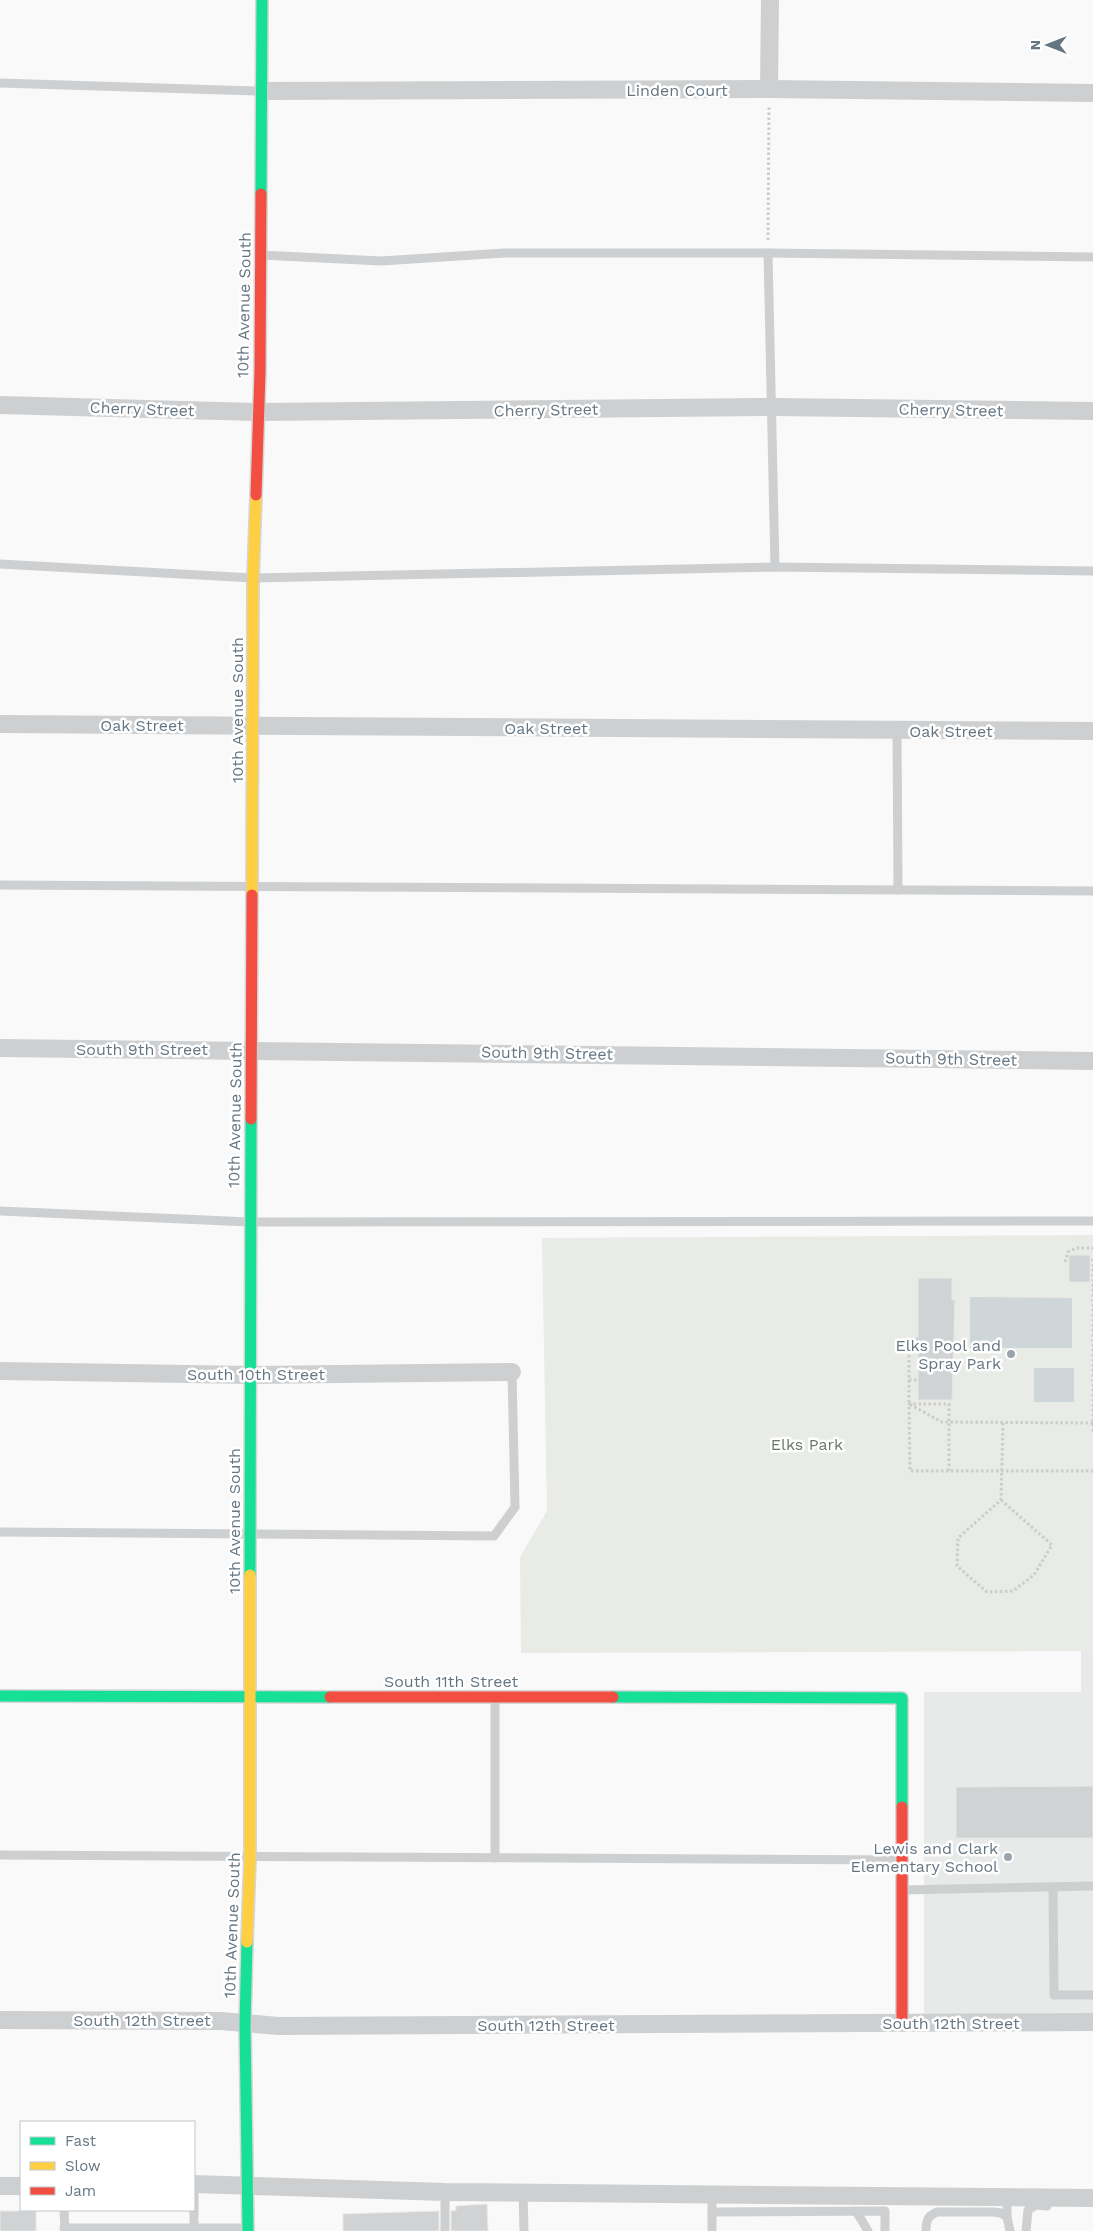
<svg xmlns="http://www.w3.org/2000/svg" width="1093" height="2231" font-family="'Work Sans',sans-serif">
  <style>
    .built { fill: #e8e9e9 }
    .green { fill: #e8ebe6 }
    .water { fill: #ced6d9 }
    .building { fill: #d0d2d3; stroke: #e8e8e8 }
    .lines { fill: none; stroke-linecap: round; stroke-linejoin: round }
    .fast-casing { stroke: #d5d6d7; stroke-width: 14 }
    .slow-casing { stroke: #d5d6d7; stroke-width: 14 }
    .jam-casing { stroke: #d5d6d7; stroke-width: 14 }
    .path { stroke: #cbcccd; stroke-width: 3; stroke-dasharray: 2.5 2.5; stroke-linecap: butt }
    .lane { stroke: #cecfd0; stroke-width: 9 }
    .street { stroke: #cecfd0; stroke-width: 18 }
    .fast { stroke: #16e098; stroke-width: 11 }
    .slow { stroke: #ffcf43; stroke-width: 11 }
    .jam { stroke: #f24e42; stroke-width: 11 }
    .poi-dot { fill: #99a4ac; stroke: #fff; stroke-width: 2 }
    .labels { text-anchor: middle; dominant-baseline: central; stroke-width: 5; stroke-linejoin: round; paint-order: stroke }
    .street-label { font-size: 16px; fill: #657683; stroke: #fff }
    .poi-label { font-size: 16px; fill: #657683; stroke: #fff; text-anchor: end }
    .park-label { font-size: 16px; fill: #687a64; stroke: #fff }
  </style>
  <rect width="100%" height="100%" fill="#f9f9f9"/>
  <path class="built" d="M1081,1466l12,1v556l-169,1v-332h157z"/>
  <path class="green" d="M1093,1235v416l-572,2 -1,-96 27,-46 -5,-273z"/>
  <g class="water">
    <path d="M970,1297l102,1v50h-102z"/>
    <rect x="1034" y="1368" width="40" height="34"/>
  </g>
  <g class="building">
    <rect x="1069" y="1255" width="21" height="27"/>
    <path d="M918,1278h34v22h3l-3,100h-34z"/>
    <path d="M1093,1786v52h-137v-51z"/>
    <path d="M487,2204l1,27h-37v-20l5,-1v-4z"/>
    <rect x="0" y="2211" width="36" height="20"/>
    <path d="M439,2211v20h-96v-17z"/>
  </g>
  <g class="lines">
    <defs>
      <g id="fast">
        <path d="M261,194l1,-194"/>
        <path d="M250,1575l1,-456"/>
        <path d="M0,1696l330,1"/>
        <path d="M613,1697l289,1v109"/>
        <path d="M247,1942l-2,82 3,207"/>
      </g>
      <g id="slow">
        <path d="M252,895l1,-317 3,-83"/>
        <path d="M247,1942l3,-85v-282"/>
      </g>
      <g id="jam">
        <path d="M256,495l4,-123 1,-178"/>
        <path d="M251,1119l1,-224"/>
        <path d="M330,1697h283"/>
        <path d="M902,1807v217"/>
      </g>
    </defs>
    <use href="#fast" class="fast-casing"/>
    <use href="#slow" class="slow-casing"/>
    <use href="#jam" class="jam-casing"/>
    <g class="path">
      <path d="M768,240l1,-134"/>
      <path d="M1093,1259v175"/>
      <path d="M1065,1262l3,-10 9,-4h16"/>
      <path d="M918,1339h-9v65l33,18 151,1"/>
      <path d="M909,1380h9"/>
      <path d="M949,1471v-67h-40l1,67h183"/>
      <path d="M1001,1500l51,45 -18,30 -21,16 -26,1 -30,-26 1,-28 43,-38 2,-77"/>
    </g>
    <g class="lane">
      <path d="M0,83l259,8"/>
      <path d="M768,253l7,314"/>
      <path d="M261,255l120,6 124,-8h263l325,4"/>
      <path d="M0,564l253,14 522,-11 318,4"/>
      <path d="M897,730l1,160"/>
      <path d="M0,885l1093,6"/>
      <path d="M0,1211l250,11 843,-1"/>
      <path d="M0,1532l494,4 21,-29 -3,-135"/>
      <path d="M495,1698v160"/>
      <path d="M0,1855l902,5"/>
      <path d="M1053,1887l1,108h39"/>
      <path d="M903,1890l190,-4"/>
      <path d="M523,2192l1,39"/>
      <path d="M712,2194v37"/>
      <path d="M1007,2198v19l3,14"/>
      <path d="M64,2210l1,21"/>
      <path d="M856,2211l12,20"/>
      <path d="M712,2212l173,-1v20"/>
      <path d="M64,2228h183"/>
      <path d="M194,2231v-47"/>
      <path d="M445,2231v-39"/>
      <path d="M926,2231c0,-9 1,-15 11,-19h56l8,1 6,4"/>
      <path d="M1026,2231l2,-21 8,-5 11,1"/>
    </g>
    <g class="street">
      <path d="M769,89l1,-89"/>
      <path d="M262,91l507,-2 324,4"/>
      <path d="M0,405l259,7 514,-5 320,4"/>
      <path d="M0,724l1093,7"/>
      <path d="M0,1048l1093,13"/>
      <path d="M0,1371l250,4 262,-3"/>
      <path d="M0,2020l221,1 57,5 815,-4"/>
      <path d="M194,2184l251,8 648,6"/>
      <path d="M0,2186h21"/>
    </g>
    <use href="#fast" class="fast"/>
    <use href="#slow" class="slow"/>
    <use href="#jam" class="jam"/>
  </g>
  <g class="poi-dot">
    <circle cx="1011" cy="1354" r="5"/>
    <circle cx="1008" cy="1857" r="5"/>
  </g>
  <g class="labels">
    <g class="street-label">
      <text x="677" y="90">Linden Court</text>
      <text transform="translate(244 305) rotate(-89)">10th Avenue South</text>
      <text transform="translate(142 409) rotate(2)">Cherry Street</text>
      <text transform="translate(546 410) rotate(-1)">Cherry Street</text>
      <text transform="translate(951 410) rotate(1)">Cherry Street</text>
      <text transform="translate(237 710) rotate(-90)">10th Avenue South</text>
      <text x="142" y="725">Oak Street</text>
      <text x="546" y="728">Oak Street</text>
      <text x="951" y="731">Oak Street</text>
      <text x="142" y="1049">South 9th Street</text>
      <text transform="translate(547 1053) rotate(1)">South 9th Street</text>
      <text transform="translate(951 1059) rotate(1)">South 9th Street</text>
      <text transform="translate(235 1115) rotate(-89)">10th Avenue South</text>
      <text x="256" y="1374">South 10th Street</text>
      <text transform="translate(234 1521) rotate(-90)">10th Avenue South</text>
      <text x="451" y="1681">South 11th Street</text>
      <text transform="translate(232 1925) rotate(-88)">10th Avenue South</text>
      <text x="142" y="2020">South 12th Street</text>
      <text x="951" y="2023">South 12th Street</text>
      <text x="546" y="2025">South 12th Street</text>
    </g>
    <g class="poi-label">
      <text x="1001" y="1345">Elks Pool and<tspan x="1001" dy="18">Spray Park</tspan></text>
      <text x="998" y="1848">Lewis and Clark<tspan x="998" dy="18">Elementary School</tspan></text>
    </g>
    <g class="park-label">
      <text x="807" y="1444">Elks Park</text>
    </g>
  </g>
  <rect x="20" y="2121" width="175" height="90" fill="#ffffff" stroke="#c1c8cd"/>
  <rect x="30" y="2137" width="25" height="8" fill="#16e098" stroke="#c1c8cd"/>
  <text x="65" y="2146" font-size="15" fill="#657683">Fast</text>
  <rect x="30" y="2162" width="25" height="8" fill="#ffcf43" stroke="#c1c8cd"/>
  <text x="65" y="2171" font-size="15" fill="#657683">Slow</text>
  <rect x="30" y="2187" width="25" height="8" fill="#f24e42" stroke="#c1c8cd"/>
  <text x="65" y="2196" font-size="15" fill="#657683">Jam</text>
  <g transform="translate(1048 45) rotate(270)" stroke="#ffffff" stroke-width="4" paint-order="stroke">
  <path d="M0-4L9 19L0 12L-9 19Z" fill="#657683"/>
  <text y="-8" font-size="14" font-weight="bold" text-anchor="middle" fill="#657683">N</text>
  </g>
</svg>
